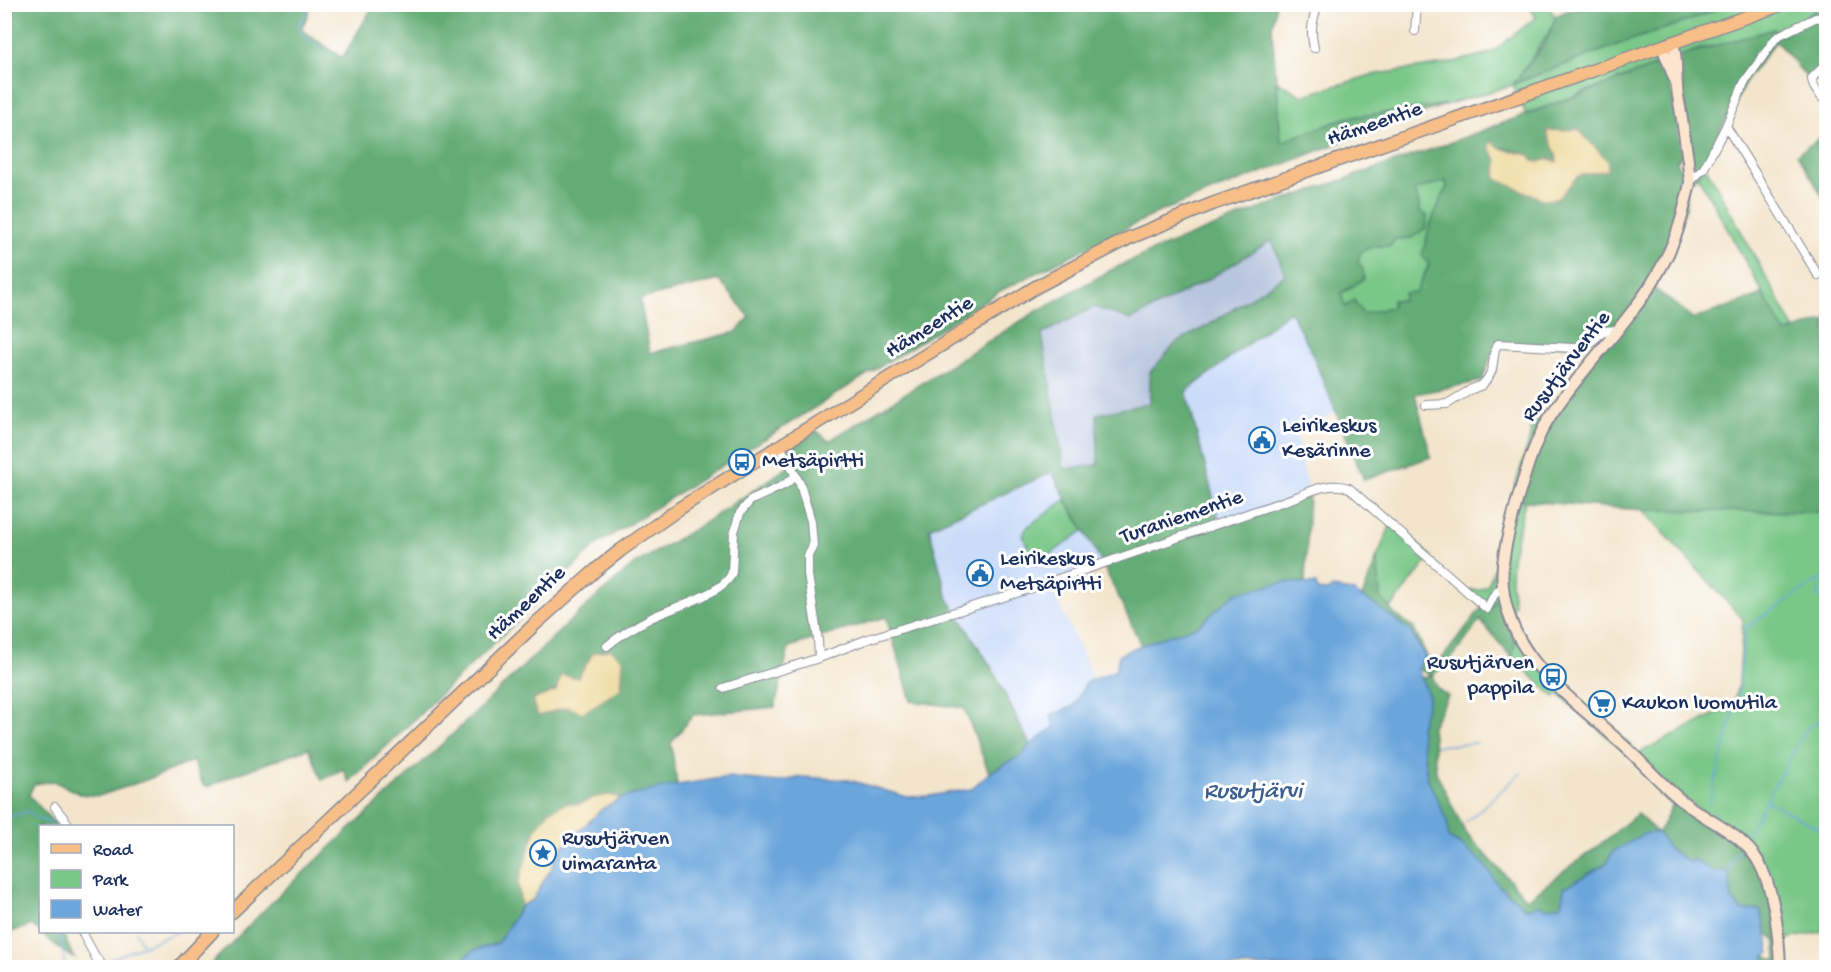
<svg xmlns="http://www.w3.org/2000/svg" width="1831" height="972" font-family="'Gochi Hand',sans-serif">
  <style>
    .built { fill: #cadcf9 }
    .industrial { fill: #b7c5de }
    .green { fill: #7ac888; stroke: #4a7c73; stroke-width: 1.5 }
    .forest { fill: #63ac74; stroke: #3f6e69; stroke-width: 1.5; fill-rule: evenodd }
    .sand { fill: #eeda9e; stroke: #84847e; stroke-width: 1.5 }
    .water { fill: #6ba6dc; stroke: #436a9d; stroke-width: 1.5 }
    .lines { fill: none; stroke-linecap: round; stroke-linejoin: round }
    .stream { stroke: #6ba6dc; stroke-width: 1.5 }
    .street-casing { stroke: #878a95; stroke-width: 10 }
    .secondary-casing { stroke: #878a95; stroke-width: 14 }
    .primary-casing { stroke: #878a95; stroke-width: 15 }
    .street { stroke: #fff; stroke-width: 8 }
    .secondary { stroke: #fce5cf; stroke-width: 10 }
    .primary { stroke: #f7be88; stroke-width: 12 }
    .labels { text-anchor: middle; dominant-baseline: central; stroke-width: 6; stroke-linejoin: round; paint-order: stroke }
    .street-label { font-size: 22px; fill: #1b2f5e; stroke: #fff }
    .poi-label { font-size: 22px; fill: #1b2f5e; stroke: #fff; text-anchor: start }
    .water-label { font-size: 24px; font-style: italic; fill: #3b5f90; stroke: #fff }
  </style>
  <rect width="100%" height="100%" fill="#fff"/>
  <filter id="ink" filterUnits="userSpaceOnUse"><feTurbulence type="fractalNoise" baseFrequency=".0167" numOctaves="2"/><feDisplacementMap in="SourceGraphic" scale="12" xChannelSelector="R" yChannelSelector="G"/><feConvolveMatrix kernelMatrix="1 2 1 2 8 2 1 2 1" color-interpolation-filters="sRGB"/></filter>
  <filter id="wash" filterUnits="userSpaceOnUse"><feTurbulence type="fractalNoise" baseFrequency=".008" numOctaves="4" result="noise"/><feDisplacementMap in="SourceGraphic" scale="24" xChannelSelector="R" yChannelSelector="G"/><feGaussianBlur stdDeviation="1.35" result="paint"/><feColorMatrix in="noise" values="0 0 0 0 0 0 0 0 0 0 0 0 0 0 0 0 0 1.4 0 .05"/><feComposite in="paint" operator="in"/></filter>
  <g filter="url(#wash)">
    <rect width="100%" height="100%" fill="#f3e5cc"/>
    <g class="built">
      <path d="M1291,310l19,39 26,63 -41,20 14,63 -89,30 -34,-133z"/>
      <path d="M1052,472l13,28 19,30 21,38 -55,17 44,94 -8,3 -12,25 -23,8 3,12 -24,18 -38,-77 -44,-69 -19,-71z"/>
    </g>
    <path class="industrial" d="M1272,240l13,35 -76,50 -32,17 -27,30 1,31 -53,62 -34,4 -22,-135 52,-27 37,13 76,-40z"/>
    <g class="green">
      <path d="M1529,5h18l8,11 -1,9 -40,59 108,-41 69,-23 35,-15h100l-8,3 -36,28h-7l1,-4 -3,-3 -50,15 -21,4 -176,66 -13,-29 -68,20 -99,13 -65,24 -4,-61 25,15 69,-21 74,-11 46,-11 45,-36z"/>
      <path d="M1706,167l89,163 -10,3 -87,-157z"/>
      <path d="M1446,181l1,5 -17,39 -1,39 -13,28 -24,15 -29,7 -19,-7 -3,-14 10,-5 10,-38 16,-4h13l5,-7 16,-1 10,-25 -6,-23z"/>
      <path d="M1546,416l-26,82 5,3 -13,58 -1,22 3,24 -3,2 6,20 20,32 39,33v5l63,56 94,-48 6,-24 4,-62 -100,-109 183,2v419l-43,9 -79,-127 -71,-54 -75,-65 -3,3 -43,-39 3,-16 -15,-48 -14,19 -17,-23h11l8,-5 7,-19 14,-60 21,-68 2,-15z"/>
      <path d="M1065,500l19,30 -47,34 -7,-11 -7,-18 3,-7z"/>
      <path d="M1392,522l39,34 -41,53 -10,-13 -3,-39z"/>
    </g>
    <g class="forest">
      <path d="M5,4l300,1 4,4 -1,6 -7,14 40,28 3,-2 30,-50h902l-4,22 9,115 65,-24 99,-13 -109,39 -177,68 -159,79 -401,252 -250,239 -6,-13 -21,11 -13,-32 -78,28 -23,11 -5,-2 -10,-24 -47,19 -47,16 -19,-2 -27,-13 -19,3 -5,11 28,31h-17v106h22l12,26 -13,-8 -29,-25 -27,9v-10l3,-1 1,-7 -5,-3zM719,280l31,37 -14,15 -86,21 -10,-54z"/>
      <path d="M1581,5v-1l145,1 -35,15 -69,23 -109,41c14,-19 39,-44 42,-68z"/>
      <path d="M1818,8l8,9v47l-18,15 -32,-38 -28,37 -54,102v-11l-11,-73 -3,-40 93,-27 2,1 1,6h6z"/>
      <path d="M1662,63c13,28 15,62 20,92l-5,6 7,19 3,26 -34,80 2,3 39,30 69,-25 22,39 41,-13v192l-183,-2 -118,-9 -5,-2 18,-56 75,-113 -40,16 -77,-5 -14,40 -67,13 16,63 -67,23 -54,-131 -20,-38 -104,81 34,132 89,-29 -4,88 -19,-1 -50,11 -38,33 -57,19c-16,-34 -31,-68 -49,-100 -13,-25 -28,-47 -40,-73l-123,56 19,71 44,69 38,77 -8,10 -33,18 -25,-65 -53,-7 -25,-84 -97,30 -14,60 -82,8 -22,28 6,42 -55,13 -14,-3 -15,3 -13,6 -14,-1 -30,26 -18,54 3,23 -23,37 -25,8 -19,16 -247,1 72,-73 191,-177 103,-100 60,-53 65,-38 96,-64 -8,-13 31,-19 12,10 208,-130 74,-41 46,-21 110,-43 171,-59 170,-63zM1499,148h6l24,7 5,6 5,1 9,-3 9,4 -1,-9 50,16 -28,6 -21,23 -61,-20zM1446,181l1,5 -17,39 -8,30 7,10 -13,27 -12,1 -1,7h-11v7l-29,7 -9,-14 -9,7 -4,-14 23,-14 -1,-10 -5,-7 3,-11 16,-5h13l5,-7 16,-1 15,-10 1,-13 -6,-2 -6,-23zM1272,240l13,35 -76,50 -32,17 -27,30v31l-53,11 1,51 -34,4 -22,-135 52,-27 37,13 76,-40zM578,678l-40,38 -6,-16 24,-10z"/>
      <path d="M1826,134v68l-29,-48z"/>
      <path d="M1377,557l3,39 14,18 19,13 17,35 11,-2 40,-52 5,4 15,-18 14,48 -3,16 -32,-38c-14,20 -28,42 -48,55l6,14 10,7 -16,30 4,46 29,60 62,67 80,-60 30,-25 21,19 17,-32 62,30 10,8 5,7 12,19 19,102h-19l1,-11 12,5 -2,-22 -8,-5 -7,-24 -18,1 -10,-12 -4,-28 -14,1 -20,-12 -5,2 -20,-13 -55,2 -8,13 -42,24 -3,17 -16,3 -5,-3 -14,3 -27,-22 -16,-23 -22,-18 -13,-7 -1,-17 -20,-43 -7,-51 9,-30 -7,-19 9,-3 -13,-6 -8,-38 -48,-34z"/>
    </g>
    <g class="sand">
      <path d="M1578,129l30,32 -1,9 -29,6 -21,23 -13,1 -48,-21 1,-19 -8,-13 2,-6 8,7 30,7 5,6 5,1 9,-3 9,3 -1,-8 -10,-23z"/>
      <path d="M611,649l12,11 -2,29 -38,24 -16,-6 -29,9 -6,-16 24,-9 5,-16 17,3 15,-25z"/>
      <path d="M608,795l14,3 -20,11 -40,39 -7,11 -3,10 -6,8 -13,23 -12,6 -3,-23 18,-54 13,-18 17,-8 14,1 13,-6z"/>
    </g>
    <path class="water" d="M1286,582l30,2 2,6 9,1 5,-3 20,3 23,14 35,26 15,25 -7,13 11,28 -9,30 7,51 20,43 1,17 13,7 22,18 16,23 26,22 15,-3 5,3 16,-3 3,-17 42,-24 8,-13 32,-18h12l11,16 20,13 5,-2 20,12 14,-1 4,28 10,12 18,-1 7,24 3,19 -5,3 -1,11h-1310l19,-16 25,-8 23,-37 12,-6 13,-23 6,-8 3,-10 7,-11 40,-39 20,-11 44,-11 61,-10 51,5 24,-5 47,3 58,17 22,-1 42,-7 18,-16 33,-18 8,-10 24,-18 -3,-12 23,-9 12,-24 30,-12 3,-15 22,-10 57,-19 38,-33z"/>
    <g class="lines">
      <g class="stream">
        <path d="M302,4l5,6 -10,19 24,20"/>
        <path d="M1826,575l-7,5 -1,16 8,7"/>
        <path d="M1436,746l41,-3"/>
        <path d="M1767,801l59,31"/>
        <path d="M1709,804l29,-108 7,-68 74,-48"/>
        <path d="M4,818l25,-7 9,8 11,3 5,4"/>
        <path d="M1466,822l55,-49"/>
        <path d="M1746,836l61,-108 18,-10 1,-4"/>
        <path d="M1728,871l11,-22"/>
        <path d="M58,932l6,24v12"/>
        <path d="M136,932l6,12"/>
        <path d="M110,959l68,-27"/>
      </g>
    </g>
  </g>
  <g filter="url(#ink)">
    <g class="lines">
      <defs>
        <g id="street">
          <path d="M1415,31l2,-27"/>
          <path d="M1314,48c-4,-18 -2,-26 4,-44"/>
          <path d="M1826,64l-14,14c0,10 8,17 14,24"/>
          <path d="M1726,126l18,-43 31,-44 5,-4 35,-17 10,-1 1,2"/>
          <path d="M1690,182l14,-14 22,-42 92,149"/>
          <path d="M1426,405l21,-1 25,-15 10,-4 6,-7 4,-8 3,-21 3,-5 75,4 17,-5 14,-12 13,-1"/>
          <path d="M780,446l20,38 11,37 2,25 -5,10v19l10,65 1,18"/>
          <path d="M607,646c13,-11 28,-20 44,-28 19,-10 76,-25 81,-46l2,-40 6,-19 10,-12 34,-16 12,-9"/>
          <path d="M723,688l96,-30 49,-19 161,-50 270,-93c16,-7 32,-14 50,-8l138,121 7,-14 9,-9"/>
          <path d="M55,807l15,19"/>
          <path d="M82,932l14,26 9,10"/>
        </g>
        <g id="secondary">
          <path d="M1673,42c5,18 2,36 5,54 4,22 7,43 10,65 0,7 2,15 2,22 -1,7 -4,15 -5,21 -19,89 -86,139 -134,211 -17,26 -25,56 -34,86 -7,27 -17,58 -14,86 8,75 69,110 119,157 22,19 40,42 64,60 24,18 56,30 72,57 17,30 21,73 22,107"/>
          <path d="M1662,46l13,35"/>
        </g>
        <g id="primary">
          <path d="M232,912l302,-287 63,-56 24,-19 59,-42 231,-144 123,-76 95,-50 83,-34 571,-200"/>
          <path d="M178,968l34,-36"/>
        </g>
      </defs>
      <use href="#street" class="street-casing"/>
      <use href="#secondary" class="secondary-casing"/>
      <use href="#primary" class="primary-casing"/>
      <use href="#street" class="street"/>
      <use href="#secondary" class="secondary"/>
      <use href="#primary" class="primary"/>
    </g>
  </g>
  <defs>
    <symbol id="civic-ring" viewBox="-11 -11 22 22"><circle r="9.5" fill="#fff" stroke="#1f6fb2" stroke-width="1.5"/><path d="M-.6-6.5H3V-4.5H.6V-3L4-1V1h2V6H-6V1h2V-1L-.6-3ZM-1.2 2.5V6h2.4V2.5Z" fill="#1f6fb2"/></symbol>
    <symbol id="bus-ring" viewBox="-11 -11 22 22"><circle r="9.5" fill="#fff" stroke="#1f6fb2" stroke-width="1.5"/><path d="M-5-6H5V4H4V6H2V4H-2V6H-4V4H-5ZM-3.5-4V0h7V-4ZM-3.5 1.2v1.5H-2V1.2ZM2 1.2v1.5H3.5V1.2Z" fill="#1f6fb2"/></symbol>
    <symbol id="supermarket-ring" viewBox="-11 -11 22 22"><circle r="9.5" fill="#fff" stroke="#1f6fb2" stroke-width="1.5"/><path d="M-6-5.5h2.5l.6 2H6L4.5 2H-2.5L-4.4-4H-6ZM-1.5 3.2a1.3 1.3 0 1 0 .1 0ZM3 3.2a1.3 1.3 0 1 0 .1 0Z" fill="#1f6fb2"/></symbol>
    <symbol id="sight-ring" viewBox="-11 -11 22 22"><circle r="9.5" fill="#fff" stroke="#1f6fb2" stroke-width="1.5"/><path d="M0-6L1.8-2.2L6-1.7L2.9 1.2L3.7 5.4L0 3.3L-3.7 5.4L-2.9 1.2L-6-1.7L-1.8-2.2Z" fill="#1f6fb2"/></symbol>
  </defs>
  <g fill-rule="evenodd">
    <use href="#civic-ring" x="1247" y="425" width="30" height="30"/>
    <use href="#bus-ring" x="727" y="447" width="30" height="30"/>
    <use href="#civic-ring" x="965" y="558" width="30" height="30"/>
    <use href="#bus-ring" x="1538" y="662" width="30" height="30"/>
    <use href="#supermarket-ring" x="1587" y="689" width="30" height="30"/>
    <use href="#sight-ring" x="528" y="838" width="30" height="30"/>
  </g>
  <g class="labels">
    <g class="street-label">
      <text transform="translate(1375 125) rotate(-19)">Hämeentie</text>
      <text transform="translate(930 328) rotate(-32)">Hämeentie</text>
      <text transform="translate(1567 367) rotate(-53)">Rusutjärventie</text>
      <text transform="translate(1182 518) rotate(-19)">Turaniementie</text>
      <text transform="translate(527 604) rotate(-43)">Hämeentie</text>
    </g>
    <g class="poi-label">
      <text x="1282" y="427">Leirikeskus<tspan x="1282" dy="25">Kesärinne</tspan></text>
      <text x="762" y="462">Metsäpirtti</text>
      <text x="1000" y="560">Leirikeskus<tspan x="1000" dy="25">Metsäpirtti</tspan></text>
      <text x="1534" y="664" text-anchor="end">Rusutjärven<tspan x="1534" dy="25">pappila</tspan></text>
      <text x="1622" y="704">Kaukon luomutila</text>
      <text x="562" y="840">Rusutjärven<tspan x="562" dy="25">uimaranta</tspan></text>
    </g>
    <g class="water-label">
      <text x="1253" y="792">Rusutjärvi</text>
    </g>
  </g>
  <rect width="1831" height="972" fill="none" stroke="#fff" stroke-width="24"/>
  <rect x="39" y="825" width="195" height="108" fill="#ffffff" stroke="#a4acbf" stroke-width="1.5"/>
  <rect x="51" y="844" width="30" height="9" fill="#f7be88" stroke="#a4acbf" stroke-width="1.5"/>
  <text x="93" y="855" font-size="18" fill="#1b2f5e">Road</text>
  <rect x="51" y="870" width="30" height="18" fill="#7ac888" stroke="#a4acbf" stroke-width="1.5"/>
  <text x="93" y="885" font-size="18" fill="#1b2f5e">Park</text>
  <rect x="51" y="900" width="30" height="18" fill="#6ba6dc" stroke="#a4acbf" stroke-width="1.5"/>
  <text x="93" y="915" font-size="18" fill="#1b2f5e">Water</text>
</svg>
